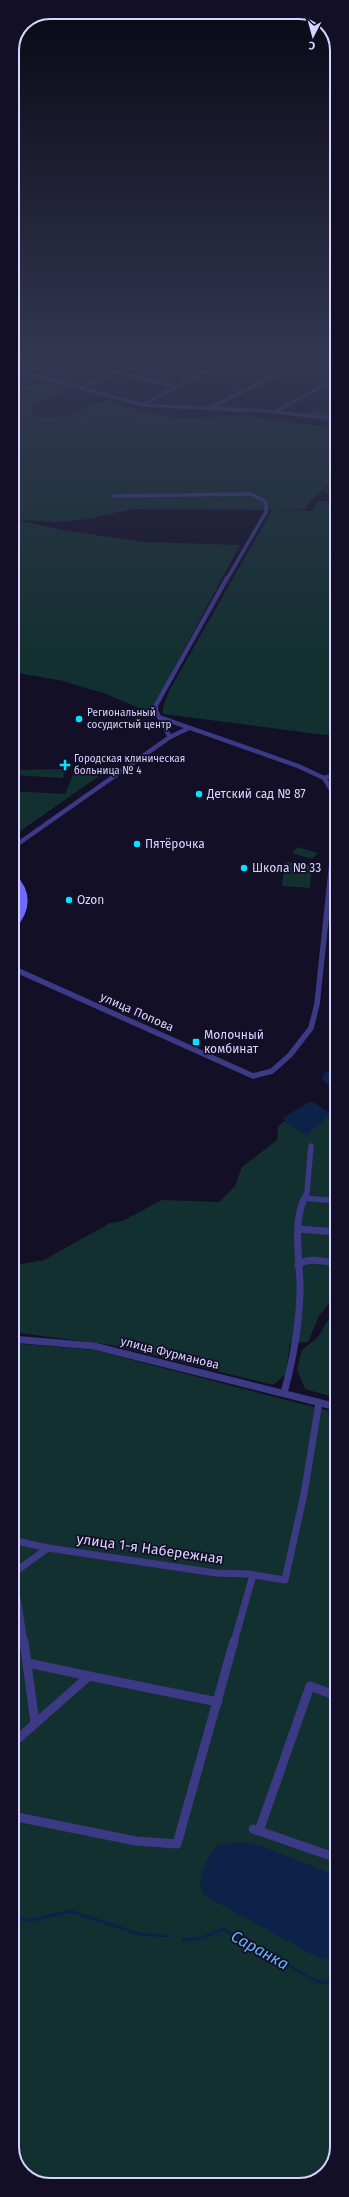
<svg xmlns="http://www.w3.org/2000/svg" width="349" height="2197" font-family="'Fira Sans',sans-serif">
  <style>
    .green { fill: #12302f }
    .water { fill: #0c2248 }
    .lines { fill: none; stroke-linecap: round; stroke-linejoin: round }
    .stream-far1 { stroke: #0c2248; stroke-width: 1 }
    .stream { stroke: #0c2248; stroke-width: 3 }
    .street-far4 { stroke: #3d3a85; stroke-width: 3.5 }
    .street-far3 { stroke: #3d3a85; stroke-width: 4.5 }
    .street-far2 { stroke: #3d3a85; stroke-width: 5.5 }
    .street-far1 { stroke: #3d3a85; stroke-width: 7 }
    .street { stroke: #3d3a85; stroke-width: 9 }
    .secondary { stroke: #6f6bff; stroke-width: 8 }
    .poi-dot { fill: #00e5ff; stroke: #130f26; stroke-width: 1.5 }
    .labels { text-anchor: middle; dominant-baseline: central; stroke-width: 3.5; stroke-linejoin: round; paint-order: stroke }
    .far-poi-label { font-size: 10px; fill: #d9d4ff; stroke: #130f26; text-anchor: start }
    .poi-label { font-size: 12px; fill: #d9d4ff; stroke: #130f26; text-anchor: start }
    .street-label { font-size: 12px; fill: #d9d4ff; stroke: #130f26 }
    .near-street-label { font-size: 14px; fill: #d9d4ff; stroke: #130f26 }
    .near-water-label { font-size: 16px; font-style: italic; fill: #62b6ff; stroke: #130f26 }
    .rim { fill: none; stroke: #d9d4ff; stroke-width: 2 }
  </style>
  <rect width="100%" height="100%" fill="#130f26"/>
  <g class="green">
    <path d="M46,383l15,4 1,6 -27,11 -4,6 5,7 15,1 18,-3 25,-12 16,-1 67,17 70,-3 77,11 13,-2v69l-13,-1 6,-10 -27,27 -171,-1 -43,10 -32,3 -40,-2 45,10 81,12 97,3 -88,164 -6,2 -40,-17 -43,-13 -51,-9v-284z"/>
    <path d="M318,408l19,5v3l-3,1 -27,-3z"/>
    <path d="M323,501l14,2v231l-12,1 -162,-21v-7l7,-18 102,-179 38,1 4,-1 2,-8z"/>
    <path d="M76,768l23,8 -87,61v-46l53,3z"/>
    <path d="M65,769l-2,9 -51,-3v-5z"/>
    <path d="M298,847l20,6 -6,6 -20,-6z"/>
    <path d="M285,862l27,2 -2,24 -28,-2z"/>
    <path d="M296,1112l41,5v176l-18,23 -11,26 -18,1 -4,31 -13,11 -162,-40 -99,-13v-64l10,-4 22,-4 66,-37 12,-2 40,-21 57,2 16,-16 7,-19 35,-27 1,-14z"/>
    <path d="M337,1305v93l-32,-9 -8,-20 5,-19 16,-13z"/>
    <path d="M12,1343l82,7 243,63v734l-10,25 -23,13h-259l-22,-11 -11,-22z"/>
  </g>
  <g class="water">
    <path d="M337,1068v25l-15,-14 3,-7z"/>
    <path d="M309,1102h4l18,12 -24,21 -19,-11 -5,-6z"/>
    <path d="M240,1842l21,4 76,30v83l-18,-1 -108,-59c-3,-2 -8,-5 -9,-8 -6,-12 7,-37 15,-46z"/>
  </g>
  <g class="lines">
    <path class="stream-far1" d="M12,415l21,6 27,3 37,-7 11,2 18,-2 7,2 4,5 25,6 20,-1 21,-8 27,-1 90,15 17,-2"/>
    <g class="stream">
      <path d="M12,1919l20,1 38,-9 69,23 30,2"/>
      <path d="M183,1940l19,-2 21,-9 93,52 10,2 11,-3"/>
    </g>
    <g class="street-far4">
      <path d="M73,360l102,27"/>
      <path d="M164,360l43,13"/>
      <path d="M12,371h9l60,17 63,-28"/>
      <path d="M21,371l26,-11"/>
      <path d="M81,388l62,17 124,6 70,8"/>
      <path d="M143,405l32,-18 59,-27"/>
      <path d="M212,407l94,-47"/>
      <path d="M276,411l61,-33"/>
      <path d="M114,496l137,-2 15,8v10l-39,67"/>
    </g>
    <g class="street-far3">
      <path d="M159,717l139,49 26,12 8,13 4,14 -3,49"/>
      <path d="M170,737l-14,-26v-6l71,-127"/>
      <path d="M324,778l13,-3"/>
      <path d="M12,848l158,-111 19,-9"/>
    </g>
    <g class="street-far2">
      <path d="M12,968l241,108 19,-5 18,-16 21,-27 6,-24 16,-151"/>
      <path d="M304,1198l33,3"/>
      <path d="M303,1202l4,-10 4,-46"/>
    </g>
    <g class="street-far1">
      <path d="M298,1229l39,3"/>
      <path d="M298,1266c8,-10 27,-4 39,-3"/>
      <path d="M12,1339l82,7 243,61"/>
      <path d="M284,1393c9,-33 15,-66 16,-100 1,-30 -8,-63 3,-92"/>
      <path d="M12,1540l36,8 168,25 32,1 37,6 19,-86 15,-91"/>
      <path d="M13,1573l11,69"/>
      <path d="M12,1574l36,-26"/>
      <path d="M234,1642l19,-67"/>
    </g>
    <g class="street">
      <path d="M24,1641l11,82"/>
      <path d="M28,1663l61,13"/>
      <path d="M12,1744l77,-68 129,26"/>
      <path d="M12,1816l124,25 41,3 57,-203"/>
      <path d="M253,1829l84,29"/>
      <path d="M259,1831l51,-145 27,10"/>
    </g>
    <path class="secondary" d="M12,877c16,15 15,33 0,49"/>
  </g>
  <linearGradient id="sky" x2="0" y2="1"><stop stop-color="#0a0815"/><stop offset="0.54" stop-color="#333752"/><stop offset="1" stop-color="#333752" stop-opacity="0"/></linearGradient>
  <rect width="349" height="668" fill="url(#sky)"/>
  <g class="poi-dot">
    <circle cx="79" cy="719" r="4"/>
    <path d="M63 759h4v4h4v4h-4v4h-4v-4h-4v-4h4z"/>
    <circle cx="199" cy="794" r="4"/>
    <circle cx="137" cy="844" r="4"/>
    <circle cx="244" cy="868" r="4"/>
    <circle cx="69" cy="900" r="4"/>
    <rect x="192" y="1038" width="8" height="8" rx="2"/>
  </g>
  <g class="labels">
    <g class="far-poi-label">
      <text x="87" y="713">Региональный<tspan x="87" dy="12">сосудистый центр</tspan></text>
      <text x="74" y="759">Городская клиническая<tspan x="74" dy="12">больница № 4</tspan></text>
    </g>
    <g class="poi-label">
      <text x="207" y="794">Детский сад № 87</text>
      <text x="145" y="844">Пятёрочка</text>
      <text x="252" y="868">Школа № 33</text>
      <text x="77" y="900">Ozon</text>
      <text x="204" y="1035">Молочный<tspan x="204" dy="14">комбинат</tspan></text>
    </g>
    <g class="street-label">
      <text transform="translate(137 1012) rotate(24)">улица Попова</text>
      <text transform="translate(170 1353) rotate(14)">улица Фурманова</text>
    </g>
    <g class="near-street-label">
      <text transform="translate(150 1549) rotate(8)">улица 1-я Набережная</text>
    </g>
    <g class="near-water-label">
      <text transform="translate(260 1950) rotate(29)">Саранка</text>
    </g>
  </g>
  <path d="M0 0H349V2197H0ZM50 19H299A31 31 0 0 1 330 50V2147A31 31 0 0 1 299 2178H50A31 31 0 0 1 19 2147V50A31 31 0 0 1 50 19Z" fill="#130f26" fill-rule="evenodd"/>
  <path class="rim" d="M50 19H299A31 31 0 0 1 330 50V2147A31 31 0 0 1 299 2178H50A31 31 0 0 1 19 2147V50A31 31 0 0 1 50 19Z"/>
  <g transform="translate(313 36) rotate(186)" stroke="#130f26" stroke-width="3" paint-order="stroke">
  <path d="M0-3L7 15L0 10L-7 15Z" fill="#d9d4ff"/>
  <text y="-6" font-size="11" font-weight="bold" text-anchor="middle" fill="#d9d4ff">С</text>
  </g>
</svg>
